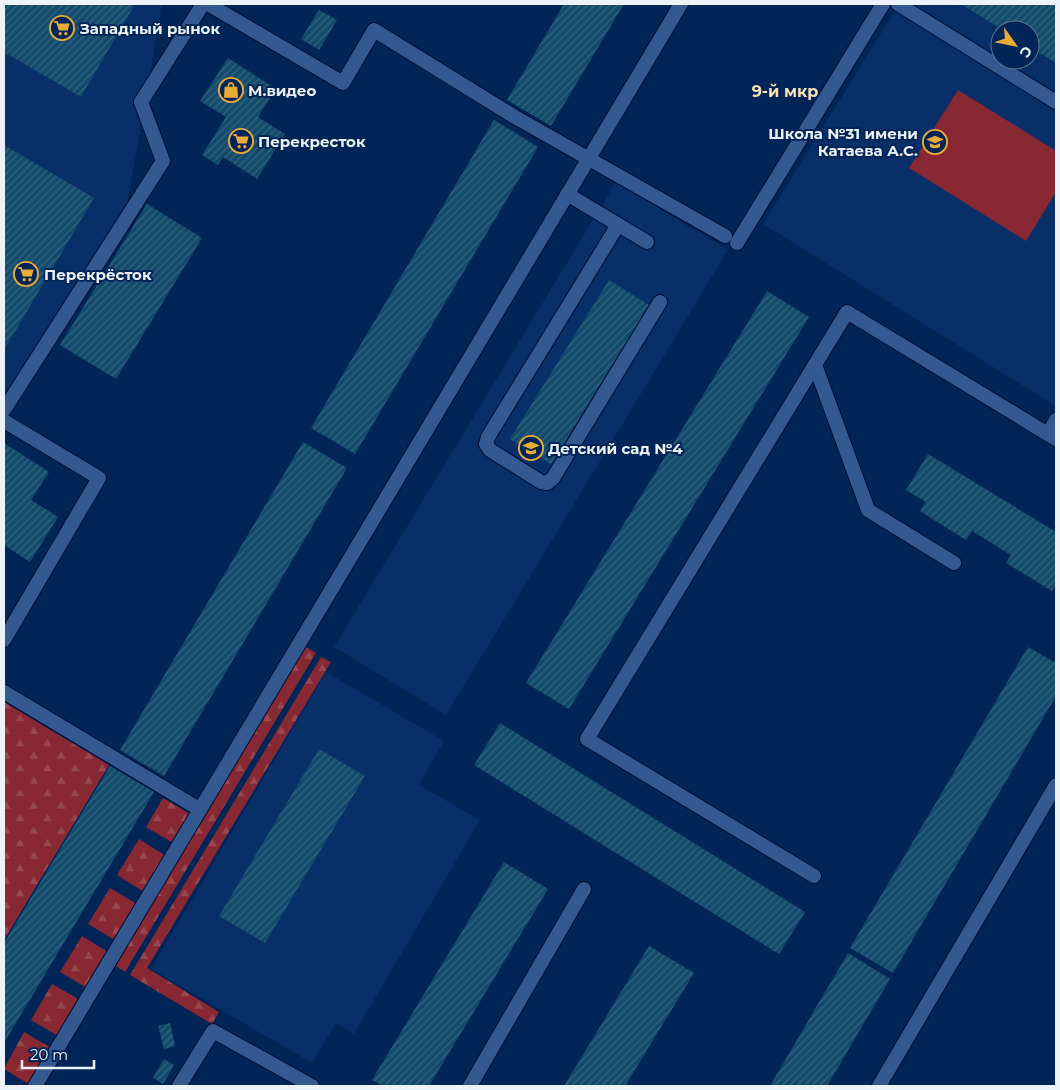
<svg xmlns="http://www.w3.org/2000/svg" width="1060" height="1090" font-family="Montserrat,sans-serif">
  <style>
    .built { fill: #082f67; fill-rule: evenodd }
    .grass { fill: #872832 }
    .forest { fill: url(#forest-firs) }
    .building { fill: url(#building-hatch) }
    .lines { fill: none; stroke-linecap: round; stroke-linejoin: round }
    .lane-casing { stroke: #000d33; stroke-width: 16 }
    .lane { stroke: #345890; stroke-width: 14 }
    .labels { text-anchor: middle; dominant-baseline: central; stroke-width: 4; stroke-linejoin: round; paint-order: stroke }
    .poi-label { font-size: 15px; font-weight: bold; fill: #edf2f8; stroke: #022558; text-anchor: start }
    .neighbourhood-label { font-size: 16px; font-weight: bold; fill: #f9dfb6; stroke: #022558 }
  </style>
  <defs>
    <pattern id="forest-firs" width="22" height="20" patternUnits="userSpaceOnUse" patternTransform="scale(1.25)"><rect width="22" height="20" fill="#872832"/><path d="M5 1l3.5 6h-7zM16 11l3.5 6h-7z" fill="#984850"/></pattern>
    <pattern id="building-hatch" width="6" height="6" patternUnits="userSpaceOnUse" patternTransform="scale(1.25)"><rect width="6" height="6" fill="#124b6b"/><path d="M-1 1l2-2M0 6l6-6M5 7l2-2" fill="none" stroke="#356581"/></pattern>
  </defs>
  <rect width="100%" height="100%" fill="#022558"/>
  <g class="built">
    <path d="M4,4h158l-35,201 -119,196 -4,3z"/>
    <path d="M899,4h157v402l-293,-182zM1000,30h30v30h-30z"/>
    <path d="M616,182l112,68 -282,465 -112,-68z"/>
    <path d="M326,672l118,69 -25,44 61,35 -126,214 -18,-11 -24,40 -161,-94z"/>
  </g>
  <path class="grass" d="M958,90l98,61v41l-30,49 -117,-73z"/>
  <g class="forest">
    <path d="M304,646l12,7 -191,319 -12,-8z"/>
    <path d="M321,657l10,5 -184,306 72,44 -7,12 -82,-49z"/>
    <path d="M4,702l105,63 -105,175z"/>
    <path d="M163,798l27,16 -17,29 -27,-16z"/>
    <path d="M139,839l27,17 -22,36 -27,-17z"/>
    <path d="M110,888l27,16 -22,36 -27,-16z"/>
    <path d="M82,936l26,16 -21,36 -27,-16z"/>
    <path d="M52,984l28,16 -22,36 -27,-16z"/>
    <path d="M24,1032l27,16 -21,37 -26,-16z"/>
  </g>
  <g class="building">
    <path d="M4,4h131l-54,93 -77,-45z"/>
    <path d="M564,4h60l-73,122 -44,-26z"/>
    <path d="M961,4h93l2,1v58l-26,-16v-17h-27z"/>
    <path d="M319,10l18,10 -18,30 -18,-11z"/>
    <path d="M228,58l48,31 -18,28 27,17 -28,45 -34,-22 -5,8 -16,-10 24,-38 -26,-16z"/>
    <path d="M494,120l44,27 -183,307 -44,-26z"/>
    <path d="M4,145l90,53 -90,152z"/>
    <path d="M147,204l55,34 -86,141 -56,-34z"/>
    <path d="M609,280l40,25 -98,159 -41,-25z"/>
    <path d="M767,291l42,26 -240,392 -43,-26z"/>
    <path d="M303,442l44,26 -183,308 -44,-26z"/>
    <path d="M4,443l45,29 -18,28 27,17 -28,45 -26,-17z"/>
    <path d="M928,454l128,78v52l-4,7 -46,-28 5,-8 -39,-24 -6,9 -46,-29 6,-9 -20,-12z"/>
    <path d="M1028,647l28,16v33l-163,277 -43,-25z"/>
    <path d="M500,723l305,189 -26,42 -305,-189z"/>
    <path d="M319,749l46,27 -100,167 -46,-27z"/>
    <path d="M110,766l44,26 -150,251v-100z"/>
    <path d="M504,862l44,27 -119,197h-46l-11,-6z"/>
    <path d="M649,946l45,27 -69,113h-61z"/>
    <path d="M848,953l42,26 -63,107h-57z"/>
    <path d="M170,1023l5,23 -11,3 -6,-23z"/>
    <path d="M164,1059l10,6 -11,19 -10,-6z"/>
  </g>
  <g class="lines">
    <defs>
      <g id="lane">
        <path d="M208,4l135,79 31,-53 141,87 210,119"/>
        <path d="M898,4l158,98"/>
        <path d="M567,194l80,48"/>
        <path d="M618,225l-130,212 -2,7 4,6 51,32 6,1 6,-5 107,-176"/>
        <path d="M737,243l146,-239"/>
        <path d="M815,365l53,145 86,53"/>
        <path d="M4,410l159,-249 -22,-59 62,-98"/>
        <path d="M4,421l95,57 -95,162"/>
        <path d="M1048,434l8,-14"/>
        <path d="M4,692l195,117"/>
        <path d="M814,876l-227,-137 260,-427 209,127"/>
        <path d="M35,1086l646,-1082"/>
        <path d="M179,1086l34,-55 99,55"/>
        <path d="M470,1086l114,-197"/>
        <path d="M879,1086l177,-301"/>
      </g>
    </defs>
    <use href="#lane" class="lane-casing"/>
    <use href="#lane" class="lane"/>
  </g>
  <defs>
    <symbol id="supermarket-ring" viewBox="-11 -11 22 22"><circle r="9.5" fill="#022558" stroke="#e9ab38" stroke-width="1.5"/><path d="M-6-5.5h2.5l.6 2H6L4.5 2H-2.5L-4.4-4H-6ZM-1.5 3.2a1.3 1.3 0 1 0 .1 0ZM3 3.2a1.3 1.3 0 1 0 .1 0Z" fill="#e9ab38"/></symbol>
    <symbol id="shop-ring" viewBox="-11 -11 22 22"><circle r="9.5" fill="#022558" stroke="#e9ab38" stroke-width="1.5"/><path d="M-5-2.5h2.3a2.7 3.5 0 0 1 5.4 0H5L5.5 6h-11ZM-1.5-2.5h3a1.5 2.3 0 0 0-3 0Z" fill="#e9ab38"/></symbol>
    <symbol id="school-ring" viewBox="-11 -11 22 22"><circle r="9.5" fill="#022558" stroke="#e9ab38" stroke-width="1.5"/><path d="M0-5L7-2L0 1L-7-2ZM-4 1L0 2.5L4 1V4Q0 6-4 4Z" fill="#e9ab38"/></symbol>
  </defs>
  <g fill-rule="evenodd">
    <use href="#supermarket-ring" x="48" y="14" width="28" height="28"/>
    <use href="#shop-ring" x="217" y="76" width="28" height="28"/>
    <use href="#supermarket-ring" x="227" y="127" width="28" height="28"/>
    <use href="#school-ring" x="921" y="128" width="28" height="28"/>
    <use href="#supermarket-ring" x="12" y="260" width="28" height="28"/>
    <use href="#school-ring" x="517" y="434" width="28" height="28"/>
  </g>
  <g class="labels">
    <g class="poi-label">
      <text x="80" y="28">Западный рынок</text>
      <text x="248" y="90">М.видео</text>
      <text x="918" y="133" text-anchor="end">Школа №31 имени<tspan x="918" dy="17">Катаева А.С.</tspan></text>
      <text x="258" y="141">Перекресток</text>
      <text x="44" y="274">Перекрёсток</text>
      <text x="548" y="448">Детский сад №4</text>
    </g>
    <g class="neighbourhood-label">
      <text x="785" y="91">9-й мкр</text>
    </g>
  </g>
  <rect width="1060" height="1090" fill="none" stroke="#edf2f8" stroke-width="10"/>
  <g transform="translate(1015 45) rotate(123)"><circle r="24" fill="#022558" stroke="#607798"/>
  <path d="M0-4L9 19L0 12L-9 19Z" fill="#e9ab38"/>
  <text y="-8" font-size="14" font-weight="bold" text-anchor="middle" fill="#edf2f8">С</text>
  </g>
  <path d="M22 1060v8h72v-8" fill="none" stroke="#edf2f8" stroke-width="2.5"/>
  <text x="30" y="1060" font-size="15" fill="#edf2f8" stroke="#022558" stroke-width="4" paint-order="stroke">20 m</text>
</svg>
